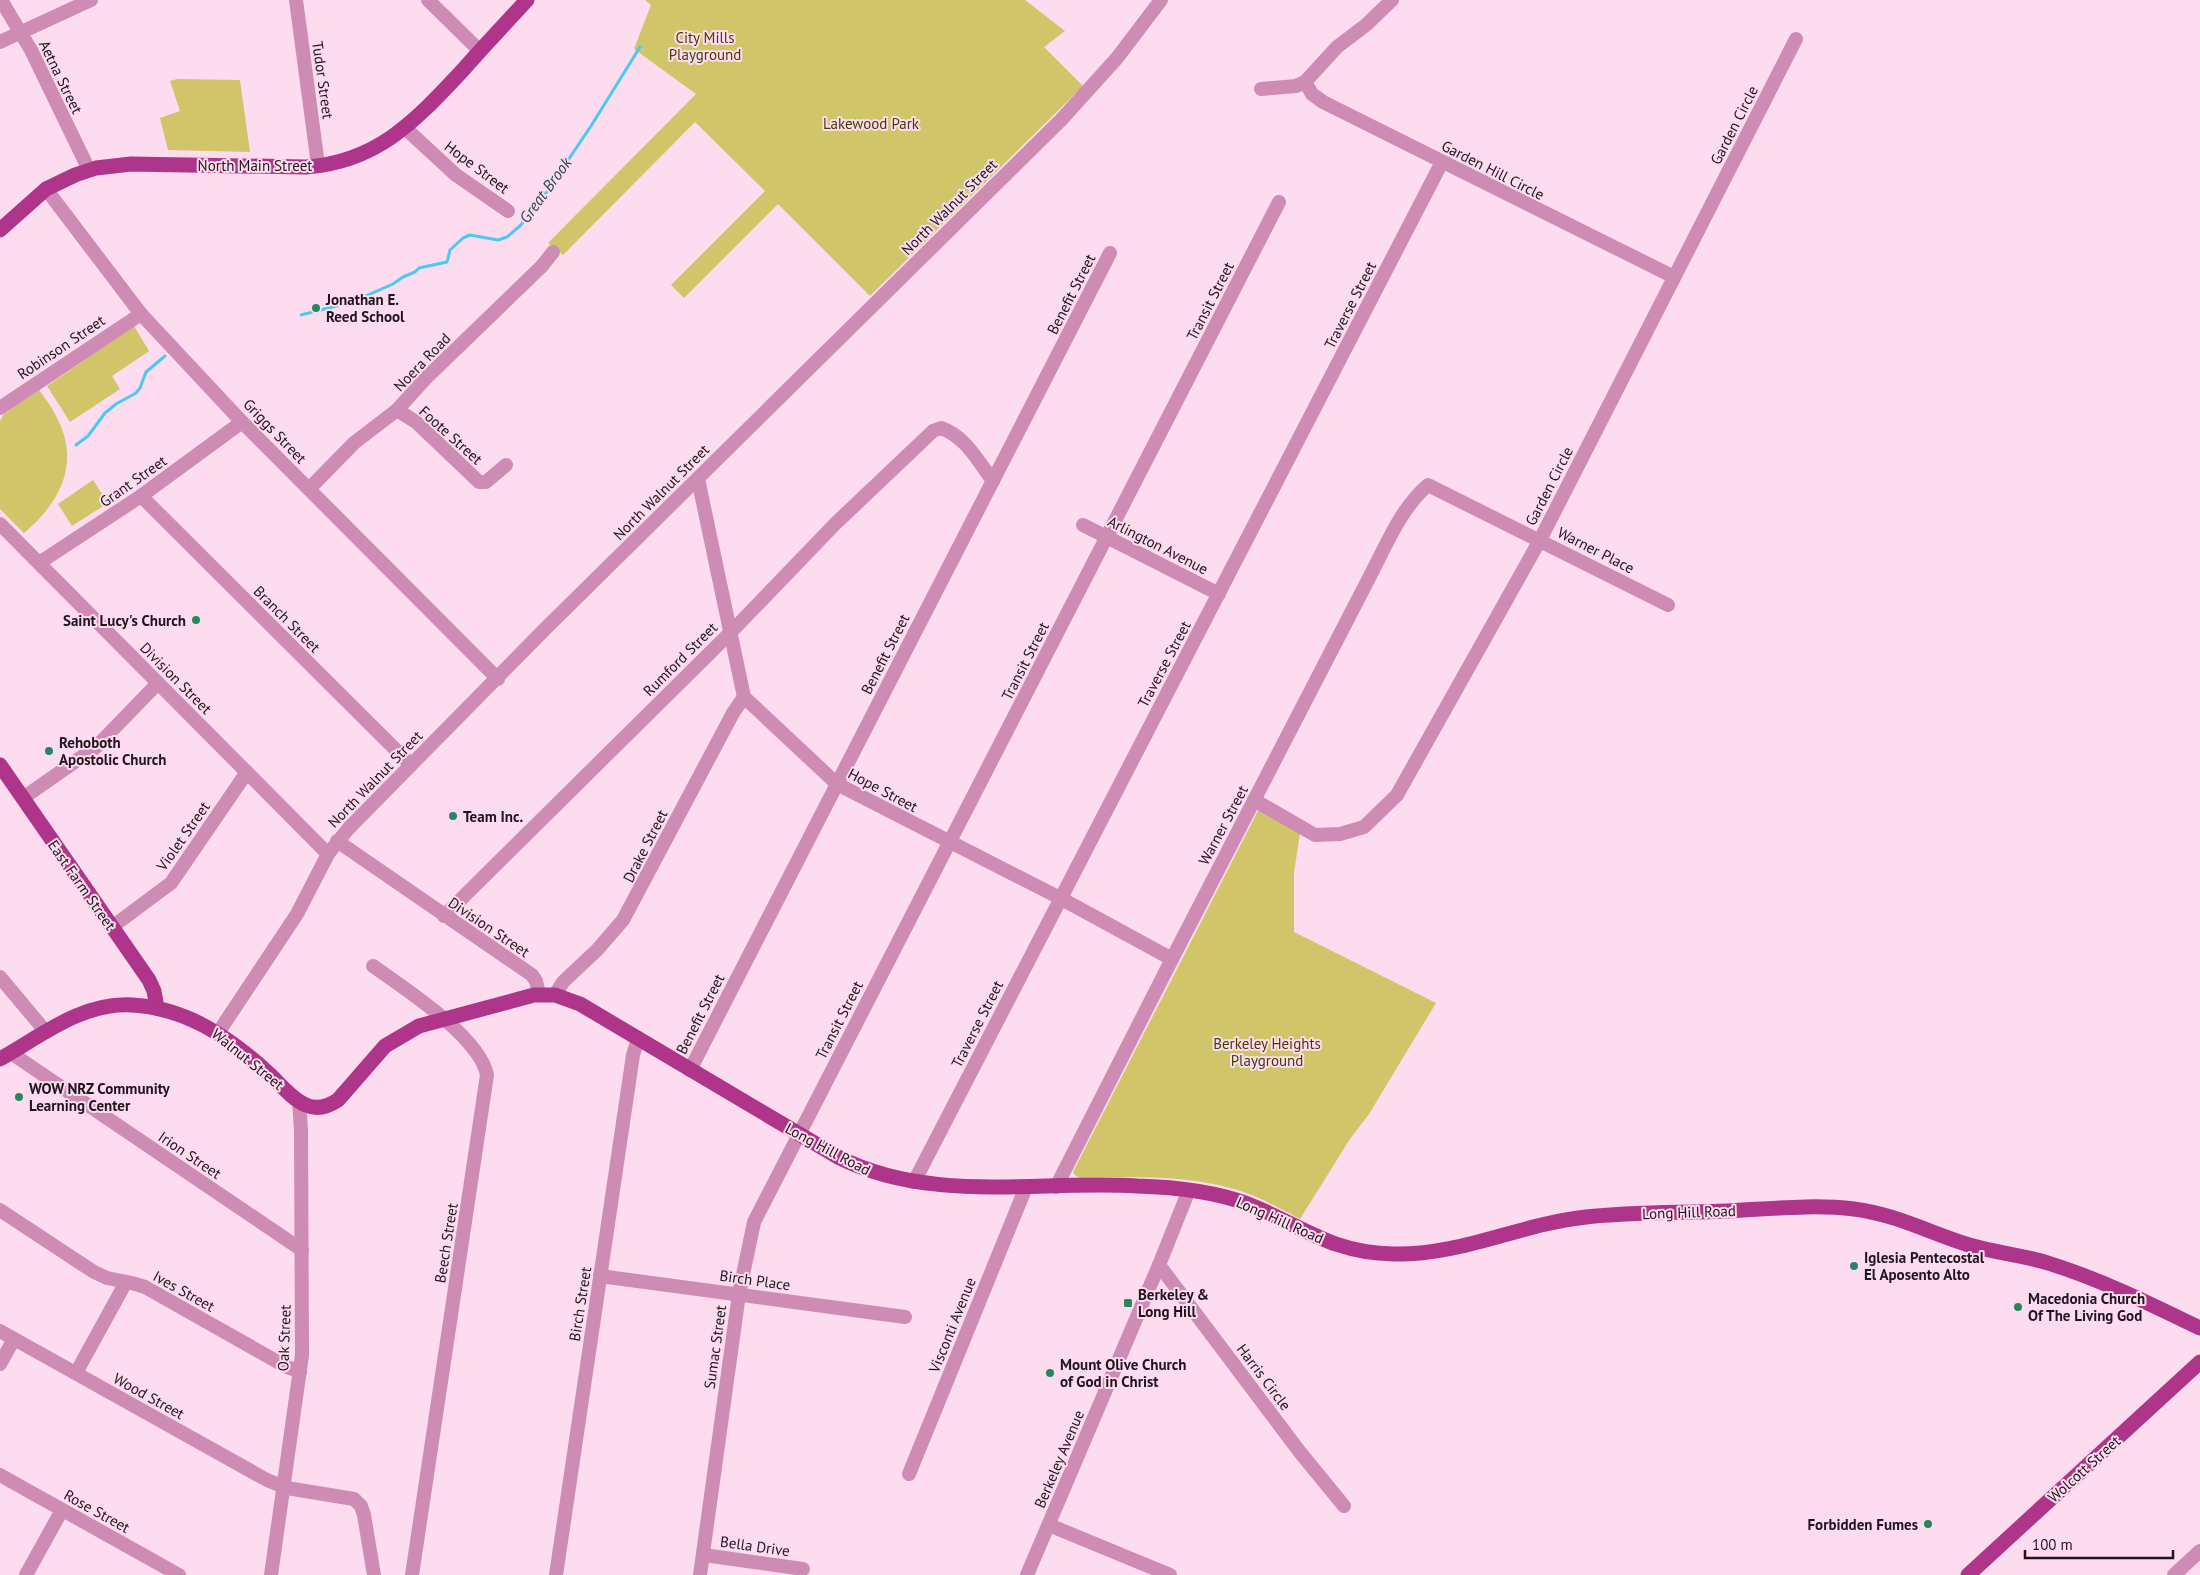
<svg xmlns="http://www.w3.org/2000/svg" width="2200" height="1575" font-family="'PT Sans',sans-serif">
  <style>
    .green { fill: #d0c568 }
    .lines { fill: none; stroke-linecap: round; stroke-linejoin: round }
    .stream { stroke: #4bc9f1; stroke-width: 3 }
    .minor { stroke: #ce8cb5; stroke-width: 14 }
    .major { stroke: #af358a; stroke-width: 15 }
    .poi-dot { fill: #258760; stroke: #fcdcee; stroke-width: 2 }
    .labels { text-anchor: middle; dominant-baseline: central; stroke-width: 4; stroke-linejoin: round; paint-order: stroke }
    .park-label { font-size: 15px; fill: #443d02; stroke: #fcdcee }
    .street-label { font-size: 15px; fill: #21141c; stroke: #fcdcee }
    .poi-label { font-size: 15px; font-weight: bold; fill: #21141c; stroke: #fcdcee; text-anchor: start }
    .water-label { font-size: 16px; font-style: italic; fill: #2c4751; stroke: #fcdcee }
  </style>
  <rect width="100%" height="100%" fill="#fcdcee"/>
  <g class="green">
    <path d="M645,0h380l40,31 -21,16 39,39 -213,210 -92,-92 -94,94 -13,-13 94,-94 -70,-69 -132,133 -15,-12 148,-149 -62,-45 17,-44z"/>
    <path d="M177,79l63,1 10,72 -82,-2 -8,-32 20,-7 -10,-30z"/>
    <path d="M134,326l15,25 -37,25 8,13 -50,33 -23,-36z"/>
    <path d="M39,390c6,8 13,17 17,26 25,46 5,86 -32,117l-24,-24v-88l4,-7z"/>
    <path d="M93,480l15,23 -36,23 -14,-22z"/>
    <path d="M1261,805l40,21 -7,47v59l142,71 -67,111 -19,25 -50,80c-16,-8 -31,-17 -48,-24 -51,-20 -117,-19 -172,-17l-5,-3 -2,-3z"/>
  </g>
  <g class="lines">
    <g class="stream">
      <path d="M301,315l51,-13 41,-18 10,-7 12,-5 4,-4 28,-6 3,-12 13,-12 7,-3 28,5 9,-3 14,-12 10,-15 15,-17 45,-67 49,-79"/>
      <path d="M76,445l12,-9 17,-23 11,-9 20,-11 4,-5 6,-16 19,-16"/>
    </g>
    <g class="minor">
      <path d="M1,0l30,50 58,120"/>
      <path d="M296,0l22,165"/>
      <path d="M428,0l52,51"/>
      <path d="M0,42l91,-42"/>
      <path d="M1305,82l7,12 11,8 351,175"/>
      <path d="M1261,89l35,-3 9,-4 32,-35 29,-22 26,-25"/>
      <path d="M405,128l51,47 52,36"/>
      <path d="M46,189l95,125 101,108 256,257"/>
      <path d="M0,408l141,-94"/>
      <path d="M397,410l19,12 63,60h7l20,-17"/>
      <path d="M698,479l46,218 93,87 223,114 112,61"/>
      <path d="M309,489l45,-46 43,-33 28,-31 117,-113 11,-14"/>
      <path d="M141,496l270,269"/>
      <path d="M0,524l328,330"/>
      <path d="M1083,525l136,69"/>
      <path d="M39,563l102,-67 101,-74"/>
      <path d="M23,798l73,-51 62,-64"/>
      <path d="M1254,800l61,35 25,-1 24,-7 33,-32 143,-255 256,-501"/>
      <path d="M337,841l195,134 4,6 3,13"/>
      <path d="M444,916l287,-284 104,-108 98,-93 8,-3c24,8 37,33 52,53"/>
      <path d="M112,927l59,-44 76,-111"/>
      <path d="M373,966c31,22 107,71 114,109l-75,500"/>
      <path d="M0,977l46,55"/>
      <path d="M555,995l8,-13 34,-32 26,-30 110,-207 11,-16"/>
      <path d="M218,1033l79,-119 31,-60 20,-25 197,-200 516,-509 56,-62 44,-58"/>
      <path d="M11,1053l291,197"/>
      <path d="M690,1070l420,-817"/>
      <path d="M914,1182l528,-1020"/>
      <path d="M1056,1187l116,-228 197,-381c17,-32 31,-69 59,-93l240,120"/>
      <path d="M0,1210l94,62 13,6 25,5 13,4 140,79 15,6"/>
      <path d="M1159,1265l140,186 45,55"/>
      <path d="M600,1276l305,41"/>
      <path d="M0,1331l267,149 20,8 67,11 7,7 3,9 10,60"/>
      <path d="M0,1364l14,-25"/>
      <path d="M76,1373l50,-91"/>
      <path d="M909,1474l117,-287"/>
      <path d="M0,1475l179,100"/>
      <path d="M1049,1525l121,50"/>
      <path d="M704,1555l99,14"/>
      <path d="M26,1575l36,-65"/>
      <path d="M271,1575l31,-220 -1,-225 -2,-29"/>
      <path d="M556,1575l77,-520 5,-16"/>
      <path d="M700,1575l39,-281 15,-72 525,-1020"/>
      <path d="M1027,1575l132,-310 30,-75"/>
      <path d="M2174,1575l26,-24"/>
    </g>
    <g class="major">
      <path d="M0,230l46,-41 29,-14 21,-7 35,-4 175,3c72,-5 110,-47 156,-96 21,-24 43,-47 65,-71"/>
      <path d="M0,765l149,215 5,11 3,17"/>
      <path d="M0,1059c41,-23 82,-57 132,-54 53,3 96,31 134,66 12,10 25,28 40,34 11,5 23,1 32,-5l47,-54 34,-20 115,-31h21l25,9 258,153c93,47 199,23 299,29 37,1 76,5 111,18 53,21 83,49 145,50 67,2 127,-30 193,-37 47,-5 94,-4 141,-6 42,-2 86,-7 127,-2 41,5 76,24 115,36 27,8 55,10 82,19 51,16 101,41 149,64"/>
      <path d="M1968,1575l232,-213"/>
    </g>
  </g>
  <g class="poi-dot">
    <circle cx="316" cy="308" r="5"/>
    <circle cx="196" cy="620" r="5"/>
    <circle cx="49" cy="751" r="5"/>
    <circle cx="453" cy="816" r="5"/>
    <circle cx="19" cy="1097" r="5"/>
    <circle cx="1854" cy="1266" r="5"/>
    <rect x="1123" y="1298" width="10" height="10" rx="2.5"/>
    <circle cx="2018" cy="1307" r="5"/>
    <circle cx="1050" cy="1373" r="5"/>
    <circle cx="1928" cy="1524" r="5"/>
  </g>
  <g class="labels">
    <g class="park-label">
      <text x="705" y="37">City Mills<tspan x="705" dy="17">Playground</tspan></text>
      <text x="871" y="123">Lakewood Park</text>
      <text x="1267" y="1043">Berkeley Heights<tspan x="1267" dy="17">Playground</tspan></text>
    </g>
    <g class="street-label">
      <text transform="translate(61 77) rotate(64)">Aetna Street</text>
      <text transform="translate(323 80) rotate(82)">Tudor Street</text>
      <text transform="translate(1734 125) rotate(-63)">Garden Circle</text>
      <text x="255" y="165">North Main Street</text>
      <text transform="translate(477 167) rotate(37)">Hope Street</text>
      <text transform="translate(1493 170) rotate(27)">Garden Hill Circle</text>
      <text transform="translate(949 207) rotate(-45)">North Walnut Street</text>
      <text transform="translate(1071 294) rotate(-63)">Benefit Street</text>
      <text transform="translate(1210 301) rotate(-63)">Transit Street</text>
      <text transform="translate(1350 305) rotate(-63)">Traverse Street</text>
      <text transform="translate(61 347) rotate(-34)">Robinson Street</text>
      <text transform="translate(422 362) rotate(-46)">Noera Road</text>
      <text transform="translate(275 431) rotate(46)">Griggs Street</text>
      <text transform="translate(451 435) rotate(42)">Foote Street</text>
      <text transform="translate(133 481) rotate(-35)">Grant Street</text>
      <text transform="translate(1549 486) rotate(-63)">Garden Circle</text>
      <text transform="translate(661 492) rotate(-45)">North Walnut Street</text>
      <text transform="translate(1158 545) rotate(27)">Arlington Avenue</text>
      <text transform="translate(1596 550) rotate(27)">Warner Place</text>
      <text transform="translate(287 619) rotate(45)">Branch Street</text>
      <text transform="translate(885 654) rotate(-63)">Benefit Street</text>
      <text transform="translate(680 659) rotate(-45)">Rumford Street</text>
      <text transform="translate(1025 661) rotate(-63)">Transit Street</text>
      <text transform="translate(1164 664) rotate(-62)">Traverse Street</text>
      <text transform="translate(176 678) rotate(45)">Division Street</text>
      <text transform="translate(375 779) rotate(-46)">North Walnut Street</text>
      <text transform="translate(883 790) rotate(28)">Hope Street</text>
      <text transform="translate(1223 825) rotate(-62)">Warner Street</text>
      <text transform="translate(183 836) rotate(-55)">Violet Street</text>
      <text transform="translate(645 846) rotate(-63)">Drake Street</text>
      <text transform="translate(82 885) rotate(55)">East Farm Street</text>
      <text transform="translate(489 927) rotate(34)">Division Street</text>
      <text transform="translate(700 1014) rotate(-63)">Benefit Street</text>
      <text transform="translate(839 1020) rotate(-63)">Transit Street</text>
      <text transform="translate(977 1024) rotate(-63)">Traverse Street</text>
      <text transform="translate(248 1059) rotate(39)">Walnut Street</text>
      <text transform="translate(828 1149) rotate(28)">Long Hill Road</text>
      <text transform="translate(190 1155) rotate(34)">Irion Street</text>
      <text transform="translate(1689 1212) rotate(-2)">Long Hill Road</text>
      <text transform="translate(1280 1220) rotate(24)">Long Hill Road</text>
      <text transform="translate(446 1243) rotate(-81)">Beech Street</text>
      <text transform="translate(755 1280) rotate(8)">Birch Place</text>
      <text transform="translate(184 1291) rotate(29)">Ives Street</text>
      <text transform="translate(580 1304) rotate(-81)">Birch Street</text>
      <text transform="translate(952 1325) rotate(-68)">Visconti Avenue</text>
      <text transform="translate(284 1338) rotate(-88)">Oak Street</text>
      <text transform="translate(715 1347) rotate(-82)">Sumac Street</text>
      <text transform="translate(1264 1377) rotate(53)">Harris Circle</text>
      <text transform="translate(149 1396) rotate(29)">Wood Street</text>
      <text transform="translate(1059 1459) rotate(-67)">Berkeley Avenue</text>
      <text transform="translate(2084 1469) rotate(-42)">Wolcott Street</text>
      <text transform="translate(97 1511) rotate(29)">Rose Street</text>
      <text transform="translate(755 1546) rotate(8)">Bella Drive</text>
    </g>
    <g class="poi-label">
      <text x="326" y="299">Jonathan E.<tspan x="326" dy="17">Reed School</tspan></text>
      <text x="186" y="620" text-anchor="end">Saint Lucy's Church</text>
      <text x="59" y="742">Rehoboth<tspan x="59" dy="17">Apostolic Church</tspan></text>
      <text x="463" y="816">Team Inc.</text>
      <text x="29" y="1088">WOW NRZ Community<tspan x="29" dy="17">Learning Center</tspan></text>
      <text x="1864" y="1257">Iglesia Pentecostal<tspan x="1864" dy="17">El Aposento Alto</tspan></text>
      <text x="1138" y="1294">Berkeley &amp;<tspan x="1138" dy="17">Long Hill</tspan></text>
      <text x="2028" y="1298">Macedonia Church<tspan x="2028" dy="17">Of The Living God</tspan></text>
      <text x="1060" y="1364">Mount Olive Church<tspan x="1060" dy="17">of God in Christ</tspan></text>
      <text x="1918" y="1524" text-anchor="end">Forbidden Fumes</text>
    </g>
    <g class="water-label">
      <text transform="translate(545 190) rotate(-54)">Great Brook</text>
    </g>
  </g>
  <path d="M2025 1550v8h148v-8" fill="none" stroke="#21141c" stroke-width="2.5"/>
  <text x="2032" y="1550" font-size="15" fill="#21141c" stroke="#fcdcee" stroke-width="4" paint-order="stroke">100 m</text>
</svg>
